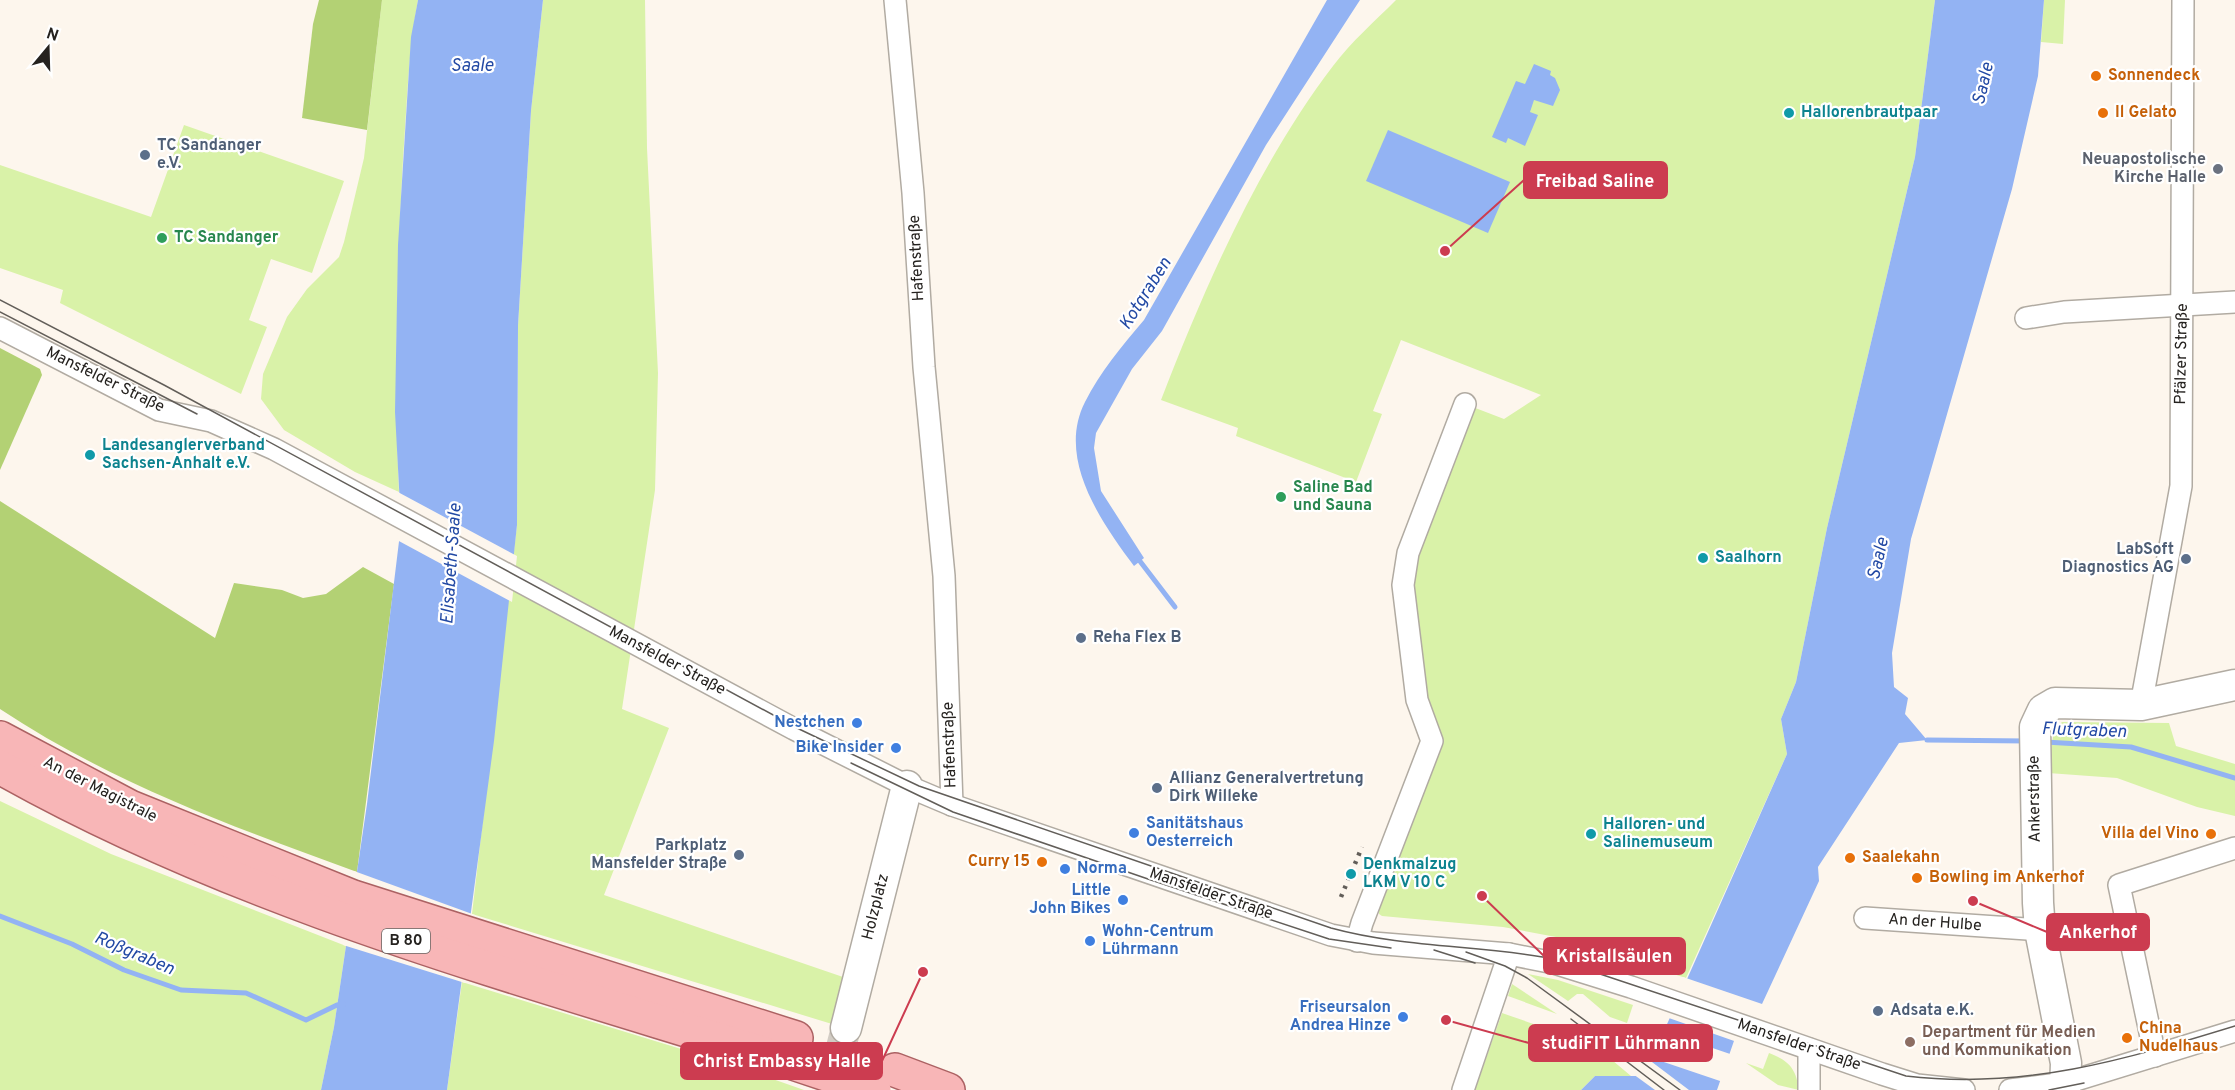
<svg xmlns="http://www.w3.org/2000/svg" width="2235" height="1090" font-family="Overpass,sans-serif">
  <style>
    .green { fill: #d9f2a8 }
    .forest { fill: #b3d174 }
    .water { fill: #93b3f3 }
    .pier { fill: #fdf6ed }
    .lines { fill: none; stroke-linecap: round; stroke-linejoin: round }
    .stream { stroke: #93b3f3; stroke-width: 5 }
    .secondary-tunnel { stroke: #d2ccc4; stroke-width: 30; stroke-dasharray: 30 15; stroke-linecap: butt }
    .street-casing { stroke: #b1aba2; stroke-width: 24 }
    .secondary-casing { stroke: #b1aba2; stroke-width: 33 }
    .primary-casing { stroke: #ac6263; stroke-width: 36 }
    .street { stroke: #fff; stroke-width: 21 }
    .secondary { stroke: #fff; stroke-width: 30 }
    .primary { stroke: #f8b6b7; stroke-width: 33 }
    .tram { stroke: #625e59; stroke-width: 1.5 }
    .rail { stroke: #625e59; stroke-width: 4.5; stroke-dasharray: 3 6; stroke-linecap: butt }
    .primary-bridge-casing { stroke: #ac6263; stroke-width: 36; stroke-linecap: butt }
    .primary-bridge { stroke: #f8b6b7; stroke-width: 33 }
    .food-dot { fill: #e8710a; stroke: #fff; stroke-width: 2 }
    .culture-dot { fill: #0f9aa8; stroke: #fff; stroke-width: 2 }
    .service-dot { fill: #5c6f8a; stroke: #fff; stroke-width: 2 }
    .worship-dot { fill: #6b7280; stroke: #fff; stroke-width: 2 }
    .leisure-dot { fill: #2e9e5b; stroke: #fff; stroke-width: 2 }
    .shop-dot { fill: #3f7fe0; stroke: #fff; stroke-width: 2 }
    .education-dot { fill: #8d6e63; stroke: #fff; stroke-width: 2 }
    .labels { text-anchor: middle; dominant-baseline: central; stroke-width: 4.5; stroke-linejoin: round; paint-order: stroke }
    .shield { fill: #fff; stroke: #666462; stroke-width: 1.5 }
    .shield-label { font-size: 15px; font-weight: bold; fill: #25221f }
    .food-label { font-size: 16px; font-weight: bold; fill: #c56008; stroke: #fff; text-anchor: start }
    .culture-label { font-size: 16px; font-weight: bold; fill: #0d838f; stroke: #fff; text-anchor: start }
    .service-label { font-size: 16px; font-weight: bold; fill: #4e5e75; stroke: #fff; text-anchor: start }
    .worship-label { font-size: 16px; font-weight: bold; fill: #5b616d; stroke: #fff; text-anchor: end }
    .leisure-label { font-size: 16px; font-weight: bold; fill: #27864d; stroke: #fff; text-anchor: start }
    .street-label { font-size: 16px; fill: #25221f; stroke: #fff }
    .shop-label { font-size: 16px; font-weight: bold; fill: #366cbe; stroke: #fff; text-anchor: end }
    .education-label { font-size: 16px; font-weight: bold; fill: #785e54; stroke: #fff; text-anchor: start }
    .water-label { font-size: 18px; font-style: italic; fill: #2249a4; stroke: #fff }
    .leader { fill: none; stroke: #cc3c50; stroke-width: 2 }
    .callout-dot { fill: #cc3c50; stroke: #fff; stroke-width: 2 }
    .callout { fill: #cc3c50; stroke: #cc3c50; stroke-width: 2 }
    .callout-label { font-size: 18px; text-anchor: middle; font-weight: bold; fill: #fff }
  </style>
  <rect width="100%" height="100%" fill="#fdf6ed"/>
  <g class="green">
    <path d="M382,0h36c-10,52 -11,106 -15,159 -6,111 -9,222 -4,333l-44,-20 -71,-42 -23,-31 2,-25 24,-57 20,-28 32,-32 5,-15 20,-84z"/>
    <path d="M543,0h102l2,148 11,225 -3,117 -33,219 47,19 -65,167 239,82 -11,47 -360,-110 45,-389 1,-199 13,-215z"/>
    <path d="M1396,0h539l-20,157 -88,371 -31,154 -15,37 6,35 -101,224 -130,-41 -53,-10 -121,-11 -3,-2v-9l62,-167 -24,-38 -14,-115 62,-181 39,15 37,-24 -140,-55 -28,71 9,3 -26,68 -120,-46 2,-8 -77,-28c44,-114 98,-237 172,-334 18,-24 42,-45 63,-66z"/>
    <path d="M2044,0h21l-2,44 -22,-2z"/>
    <path d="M184,125l160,56 -32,92 -41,-14 -22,61 18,7 -26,67 -181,-91 3,-13 -63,-22v-103l151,52z"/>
    <path d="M2062,722l107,1 7,23 59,18v52l-38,-9 -80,-29 -69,-5 6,-44z"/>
    <path d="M0,801l111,53 235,92 -12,81 -13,63h-321z"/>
    <path d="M1528,974l30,6 75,25 -6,18 -17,-6 -27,-23h-6l-9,7z"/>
    <path d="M462,982l265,81 77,27h-357z"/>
    <path d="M1512,984l45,30 -49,-18z"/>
    <path d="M1502,1013l92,32 37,31h-36l-14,14h-106z"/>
    <path d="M1769,1053c20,8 27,15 30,37l-21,-5 -32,-22 17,6z"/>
  </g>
  <g class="forest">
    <path d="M319,0h63l-15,130 -65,-12 11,-94z"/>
    <path d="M0,348l40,21 2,6 -42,95z"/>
    <path d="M0,501l215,137 19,-55 48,7 21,8 23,-4 37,-27 31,17 -37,288c-124,-45 -247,-90 -357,-163z"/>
  </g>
  <g class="water">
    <path d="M418,0h125l-12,111 -13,215 -1,199 -23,216 -47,349h-126l13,-63 33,-223 34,-279 -6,-113 3,-167 13,-208z"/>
    <path d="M1327,0h33l-94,145 -104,186 -30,38 -36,64 -2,15 7,43 43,67 -10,8c-32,-43 -78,-107 -49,-164 15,-30 37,-56 59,-82z"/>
    <path d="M1935,0h109l-6,76 -26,113 -101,350 -19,114 2,34 14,11 -3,16 22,26 -28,3 -81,124 1,14 -57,123 -18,8 -27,78h-136l14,-14h49l143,-322 -6,-35 15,-37 31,-154 88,-371z"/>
    <path d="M1534,64l17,7 -1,4 5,3 5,12 -7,16 -19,-6 -4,12 8,3 -13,31 -17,-8 -2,5 -14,-6 24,-56 9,3z"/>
    <path d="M1388,130l122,52 -22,51 -122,-52z"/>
  </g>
  <g class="pier">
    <path d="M396,491l121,65 -5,46 -115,-62 1,-15z"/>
    <path d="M354,871l121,44 -10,68 -122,-38z"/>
    <path d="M1683,977l82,28 -18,9 -10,28 -71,-25z"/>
    <path d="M1660,1030l73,25 -10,27 -74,-25z"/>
    <path d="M1648,1059l41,31h-34l-22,-16h9z"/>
  </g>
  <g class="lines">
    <g class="stream">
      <path d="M1136,556l39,51"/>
      <path d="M1927,740l100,1"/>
      <path d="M2045,742l86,5 104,31"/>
      <path d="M0,916l72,28 52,26 57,20 65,3 60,27 31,-15 7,-1"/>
    </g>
    <path class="secondary-tunnel" d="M830,1090l16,-62"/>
    <defs>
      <g id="street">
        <path d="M895,0l18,193 11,174 20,209 8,229"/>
        <path d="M2026,318l38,-6 171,-10"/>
        <path d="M0,328l159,82 52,11 63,28 520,280 113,57 45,19 379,130 42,8 136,11 45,9 77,24 251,87 35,11 47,5"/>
        <path d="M2141,705l40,-219 2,-486"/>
        <path d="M1865,918l175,12"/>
        <path d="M1357,941l5,-18 70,-182 -15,-41 -14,-115 5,-32 57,-149"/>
        <path d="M1809,1049v41"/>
        <path d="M2155,1056l-36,-171 116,-37"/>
        <path d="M1463,1090l46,-136"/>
        <path d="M2010,1090l56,-7 169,-52"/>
      </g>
      <g id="secondary">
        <path d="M846,1028l61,-242"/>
        <path d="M2065,1090l1,-27 -26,-133 -2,-27 -3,-176 8,-17 12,-7 86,2 94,-20"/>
      </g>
      <g id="primary">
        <path d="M0,738l130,69 223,90 443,141"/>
        <path d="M0,767c246,139 523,211 790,295"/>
        <path d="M895,1070l53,20"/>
      </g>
    </defs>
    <use href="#street" class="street-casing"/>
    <use href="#secondary" class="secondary-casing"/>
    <use href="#primary" class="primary-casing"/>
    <use href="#street" class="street"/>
    <use href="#secondary" class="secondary"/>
    <use href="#primary" class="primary"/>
    <g class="tram">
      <path d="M0,300l164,85 635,344 120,57 412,142c73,20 150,17 224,31l351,117c118,14 218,-16 329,-50"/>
      <path d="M0,312l197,102"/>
      <path d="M851,763l102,49 195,67 181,60 62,9"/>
      <path d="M1434,950l41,13"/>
      <path d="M1466,952l39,14 22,12 153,112"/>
      <path d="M1571,1019l93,71"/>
      <path d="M2049,1090l35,-7"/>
    </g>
    <path class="rail" d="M1341,897l21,-50"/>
    <defs>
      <path id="primary-bridge" d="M790,1062l84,28"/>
    </defs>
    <use href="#primary-bridge" class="primary-bridge-casing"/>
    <use href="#primary-bridge" class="primary-bridge"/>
  </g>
  <g class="food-dot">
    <circle cx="2096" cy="76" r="6"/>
    <circle cx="2103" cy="113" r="6"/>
    <circle cx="2211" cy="834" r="6"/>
    <circle cx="1850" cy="858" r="6"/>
    <circle cx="1042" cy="862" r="6"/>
    <circle cx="1917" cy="878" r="6"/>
    <circle cx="2127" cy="1038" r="6"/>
  </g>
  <g class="culture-dot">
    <circle cx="1789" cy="113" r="6"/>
    <circle cx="90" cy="455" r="6"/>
    <circle cx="1703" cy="558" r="6"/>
    <circle cx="1591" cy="834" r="6"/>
    <circle cx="1351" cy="874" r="6"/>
  </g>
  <g class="service-dot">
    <circle cx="145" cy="155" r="6"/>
    <circle cx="2186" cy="559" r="6"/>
    <circle cx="1081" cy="638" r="6"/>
    <circle cx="1157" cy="788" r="6"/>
    <circle cx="739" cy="855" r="6"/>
    <circle cx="1878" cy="1011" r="6"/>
  </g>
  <circle class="worship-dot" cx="2218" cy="169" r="6"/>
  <g class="leisure-dot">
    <circle cx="162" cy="238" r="6"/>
    <circle cx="1281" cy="497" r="6"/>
  </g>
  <g class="shop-dot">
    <circle cx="857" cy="723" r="6"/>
    <circle cx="896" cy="748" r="6"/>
    <circle cx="1134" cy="833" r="6"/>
    <circle cx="1065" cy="869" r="6"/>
    <circle cx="1123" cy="900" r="6"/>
    <circle cx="1090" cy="941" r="6"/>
    <circle cx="1403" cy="1017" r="6"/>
  </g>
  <circle class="education-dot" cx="1910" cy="1042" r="6"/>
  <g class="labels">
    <rect class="shield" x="382" y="929" width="48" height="24" rx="4.5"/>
    <g class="shield-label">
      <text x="406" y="941">B 80</text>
    </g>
    <g class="food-label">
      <text x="2108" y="76">Sonnendeck</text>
      <text x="2115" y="113">Il Gelato</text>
      <text x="2199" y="834" text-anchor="end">Villa del Vino</text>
      <text x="1862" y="858">Saalekahn</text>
      <text x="1030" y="862" text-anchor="end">Curry 15</text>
      <text x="1929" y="878">Bowling im Ankerhof</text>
      <text x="2139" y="1029">China<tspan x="2139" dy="18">Nudelhaus</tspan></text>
    </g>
    <g class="culture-label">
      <text x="1801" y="113">Hallorenbrautpaar</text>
      <text x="102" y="446">Landesanglerverband<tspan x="102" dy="18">Sachsen-Anhalt e.V.</tspan></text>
      <text x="1715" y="558">Saalhorn</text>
      <text x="1603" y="825">Halloren- und<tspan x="1603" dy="18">Salinemuseum</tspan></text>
      <text x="1363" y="865">Denkmalzug<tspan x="1363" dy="18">LKM V 10 C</tspan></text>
    </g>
    <g class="service-label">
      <text x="157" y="146">TC Sandanger<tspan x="157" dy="18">e.V.</tspan></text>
      <text x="2174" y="550" text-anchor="end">LabSoft<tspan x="2174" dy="18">Diagnostics AG</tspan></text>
      <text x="1093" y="638">Reha Flex B</text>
      <text x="1169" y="779">Allianz Generalvertretung<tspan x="1169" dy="18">Dirk Willeke</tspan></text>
      <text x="727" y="846" text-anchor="end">Parkplatz<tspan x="727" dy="18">Mansfelder Straße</tspan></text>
      <text x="1890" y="1011">Adsata e.K.</text>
    </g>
    <g class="worship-label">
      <text x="2206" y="160">Neuapostolische<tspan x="2206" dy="18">Kirche Halle</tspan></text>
    </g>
    <g class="leisure-label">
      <text x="174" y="238">TC Sandanger</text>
      <text x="1293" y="488">Saline Bad<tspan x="1293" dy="18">und Sauna</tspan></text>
    </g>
    <g class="street-label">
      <text transform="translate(917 258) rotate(-93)">Hafenstraße</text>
      <text transform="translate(2182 354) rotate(-89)">Pfälzer Straße</text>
      <text transform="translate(105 380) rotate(26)">Mansfelder Straße</text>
      <text transform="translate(667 661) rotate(28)">Mansfelder Straße</text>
      <text transform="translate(950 745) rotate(-92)">Hafenstraße</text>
      <text transform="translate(100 790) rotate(27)">An der Magistrale</text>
      <text transform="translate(2035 799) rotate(-91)">Ankerstraße</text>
      <text transform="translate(1211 894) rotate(19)">Mansfelder Straße</text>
      <text transform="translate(876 907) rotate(-76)">Holzplatz</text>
      <text transform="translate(1935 923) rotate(4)">An der Hulbe</text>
      <text transform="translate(1799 1045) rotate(19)">Mansfelder Straße</text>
    </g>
    <g class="shop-label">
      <text x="845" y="723">Nestchen</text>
      <text x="884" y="748">Bike Insider</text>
      <text x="1146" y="824" text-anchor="start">Sanitätshaus<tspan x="1146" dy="18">Oesterreich</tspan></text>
      <text x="1077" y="869" text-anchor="start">Norma</text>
      <text x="1111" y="891">Little<tspan x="1111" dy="18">John Bikes</tspan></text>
      <text x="1102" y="932" text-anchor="start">Wohn-Centrum<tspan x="1102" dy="18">Lührmann</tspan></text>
      <text x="1391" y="1008">Friseursalon<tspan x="1391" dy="18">Andrea Hinze</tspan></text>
    </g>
    <g class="education-label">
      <text x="1922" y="1033">Department für Medien<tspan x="1922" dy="18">und Kommunikation</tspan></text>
    </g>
    <g class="water-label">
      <text x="472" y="66">Saale</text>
      <text transform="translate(1984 84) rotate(-77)">Saale</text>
      <text transform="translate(1146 294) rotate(-58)">Kotgraben</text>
      <text transform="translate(1879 559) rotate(-77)">Saale</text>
      <text transform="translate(452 564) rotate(-86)">Elisabeth-Saale</text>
      <text transform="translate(2084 731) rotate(2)">Flutgraben</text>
      <text transform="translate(134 954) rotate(23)">Roßgraben</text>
    </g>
  </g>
  <path class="leader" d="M1445 251L1524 180M1973 901L2047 932M1482 896L1544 956M1446 1020L1529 1043M923 972L882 1061"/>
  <g class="callout-dot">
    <circle cx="1445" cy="251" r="6"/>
    <circle cx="1973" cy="901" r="6"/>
    <circle cx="1482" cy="896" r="6"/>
    <circle cx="1446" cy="1020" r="6"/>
    <circle cx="923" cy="972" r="6"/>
  </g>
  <g class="callout">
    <rect x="1524" y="162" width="143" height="36" rx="6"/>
    <rect x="2047" y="914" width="102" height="36" rx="6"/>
    <rect x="1544" y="938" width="141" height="36" rx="6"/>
    <rect x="1529" y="1025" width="183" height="36" rx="6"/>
    <rect x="681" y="1043" width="201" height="36" rx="6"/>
  </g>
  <g class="callout-label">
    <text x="1595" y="187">Freibad Saline</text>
    <text x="2098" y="938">Ankerhof</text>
    <text x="1614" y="962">Kristallsäulen</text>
    <text x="1621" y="1049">studiFIT Lührmann</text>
    <text x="782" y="1067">Christ Embassy Halle</text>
  </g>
  <g transform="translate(48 48) rotate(19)" stroke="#ffffff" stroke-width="4.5" paint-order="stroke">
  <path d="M0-4.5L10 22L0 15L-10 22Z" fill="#25221f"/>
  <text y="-9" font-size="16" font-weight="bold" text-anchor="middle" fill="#25221f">N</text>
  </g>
</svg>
